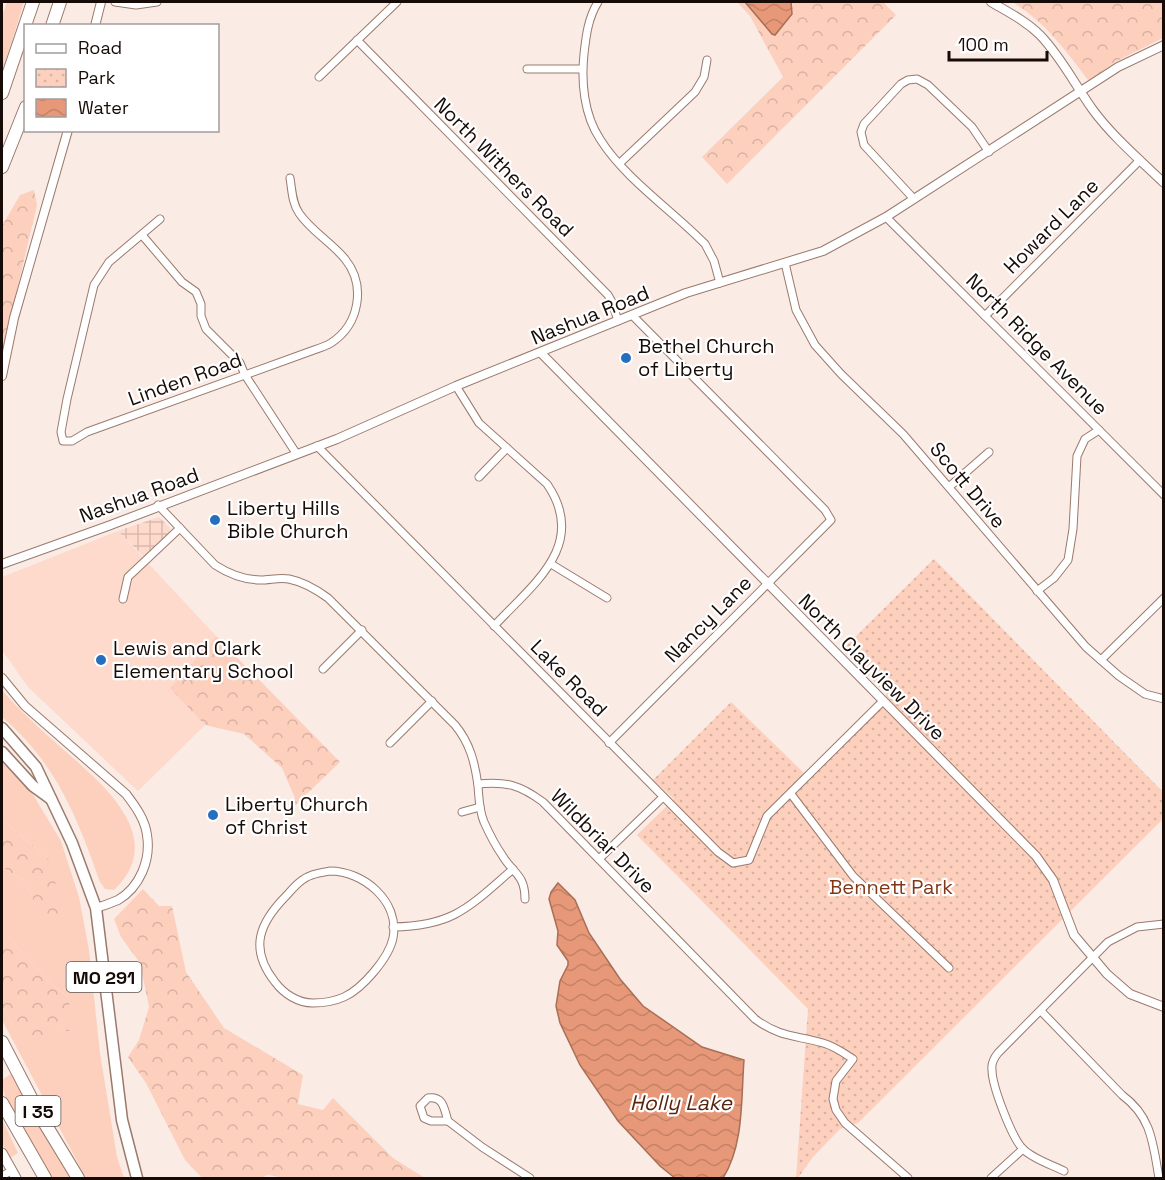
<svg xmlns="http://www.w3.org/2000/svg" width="1165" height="1180" font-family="'Space Grotesk',sans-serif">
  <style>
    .built { fill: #fedacc }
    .industrial { fill: url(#industrial-grid) }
    .grass { fill: #fdd0be }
    .forest { fill: url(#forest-crowns) }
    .park { fill: url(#park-dots) }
    .water { fill: url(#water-waves); stroke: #a86e56; stroke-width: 1.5 }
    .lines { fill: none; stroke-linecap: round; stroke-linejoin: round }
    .minor-casing { stroke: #9a7a6d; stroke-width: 9 }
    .tertiary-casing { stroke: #9a7a6d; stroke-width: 10 }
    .secondary-casing { stroke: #9a7a6d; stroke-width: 11 }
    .primary-casing { stroke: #9a7a6d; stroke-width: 13 }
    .motorway-casing { stroke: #9a7a6d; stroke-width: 14 }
    .minor { stroke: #fff; stroke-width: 7 }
    .tertiary { stroke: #fff; stroke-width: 8 }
    .secondary { stroke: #fff; stroke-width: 9 }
    .primary { stroke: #fff; stroke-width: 10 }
    .motorway { stroke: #fff; stroke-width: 12 }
    .poi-dot { fill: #266fbf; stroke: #fff; stroke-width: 2 }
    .labels { text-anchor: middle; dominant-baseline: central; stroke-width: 4.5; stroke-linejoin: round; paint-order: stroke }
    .shield { fill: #fff; stroke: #5c5451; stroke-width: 1.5 }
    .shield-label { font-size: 18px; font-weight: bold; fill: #160b07 }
    .street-label { font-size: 20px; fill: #160b07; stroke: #fff }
    .poi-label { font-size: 20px; fill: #160b07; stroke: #fff; text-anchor: start }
    .park-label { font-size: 20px; fill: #803819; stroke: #fff }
    .water-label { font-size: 21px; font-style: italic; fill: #582510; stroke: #fff }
  </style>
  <defs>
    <pattern id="industrial-grid" width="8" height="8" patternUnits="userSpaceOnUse" patternTransform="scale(1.5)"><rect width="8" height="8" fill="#fedacc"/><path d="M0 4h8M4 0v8" fill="none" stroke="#d9baae"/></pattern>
    <pattern id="forest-crowns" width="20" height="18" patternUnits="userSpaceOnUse" patternTransform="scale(1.5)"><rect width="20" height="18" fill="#fdd0be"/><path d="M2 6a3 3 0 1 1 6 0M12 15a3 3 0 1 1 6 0" fill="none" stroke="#d8b1a2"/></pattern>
    <pattern id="park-dots" width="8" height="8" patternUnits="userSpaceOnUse" patternTransform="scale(1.5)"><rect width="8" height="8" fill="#fdd0be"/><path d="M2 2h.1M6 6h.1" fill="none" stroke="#d8b1a2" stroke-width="1.8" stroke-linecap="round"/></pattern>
    <pattern id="water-waves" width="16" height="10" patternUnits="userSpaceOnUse" patternTransform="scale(1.5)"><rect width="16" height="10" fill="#e79878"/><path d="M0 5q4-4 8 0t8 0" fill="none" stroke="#c58266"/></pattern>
  </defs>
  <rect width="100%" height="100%" fill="#faebe5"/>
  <path class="built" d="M118,531l98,105 -45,51 34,38 -67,66 -110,-104 -26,-37v-73z"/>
  <path class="industrial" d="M159,517l11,11 1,5 -26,25 -27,-27z"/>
  <g class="grass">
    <path d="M7,2h17l-22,71v-57z"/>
    <path d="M2,690c16,19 34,35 53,52 40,36 117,93 59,148l-9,-1 -5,-7c-23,-65 -44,-119 -98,-165z"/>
    <path d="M2,759l30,34 29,48 18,56 10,53 11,103 17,104 7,21h-38l-84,-158v-15l11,22 49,2 7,3 -1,-35 -20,-16 -46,-51v-63l25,16 8,22 15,-45 -48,-41z"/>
    <path d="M11,1074l58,100 3,4h-21c-14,-22 -49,-73 -49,-98z"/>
    <path d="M2,1119l16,34 -8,5 -8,-15z"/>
  </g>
  <g class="forest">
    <path d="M737,2h8l30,33 17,-21 -1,-12h92l13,13 -169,169 -25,-27 81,-80 -33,-61z"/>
    <path d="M1012,2h151v36l-48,24 -26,19c-23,-30 -44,-60 -77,-79z"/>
    <path d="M34,190l3,15 -35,148v-127l18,-31z"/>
    <path d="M216,636l124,126 -54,52 9,-16 -13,-30 -38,-34 -39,-9 -35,-37z"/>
    <path d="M2,819l48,41 10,42 -1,33 -8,-6 -16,-24 -8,-22 -25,-16z"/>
    <path d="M143,889l16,17h13l14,66 38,56 79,47 -5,29 25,6 10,-12 60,60 32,20h-138l-20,-3 -5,3h-60l-17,-18 -39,-77 -18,-26 11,-17 10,-33 -9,-44 -19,-26 -7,-18z"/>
    <path d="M2,930l46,51 20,16 3,17 -2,18 -7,-3h-18l-2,11 -13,5 -16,-18 -11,-22z"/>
  </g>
  <path class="park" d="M934,559l229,233v27l-305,304 -18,6 -27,28 -15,21h-2l12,-169 -171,-174 37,-36 -21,-19 78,-78 74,72 82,-80 -45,-44z"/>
  <g class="water">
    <path d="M745,2h46l1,12 -17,21 -3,-1z"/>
    <path d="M558,883l17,17 14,33 31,46 23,27 59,41 42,13c-3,39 0,85 -21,118h-48l-15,-12 -42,-45 -38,-56 -20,-42 -4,-17 4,-25 8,-16v-4l-11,-16 1,-14 -9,-32 2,-7z"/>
  </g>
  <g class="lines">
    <defs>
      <g id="minor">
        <path d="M115,2l21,3 21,-3"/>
        <path d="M598,2c-10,16 -12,34 -14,52 -3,28 0,61 16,85 24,39 73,72 105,105l9,17 6,22"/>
        <path d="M357,40l251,255 4,7 6,19"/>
        <path d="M527,69h55"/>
        <path d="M319,77l78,-75"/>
        <path d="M620,163l75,-71 9,-15 3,-17"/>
        <path d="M914,199l-50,-54 -3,-13 3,-8 37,-40 7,-4 9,-1 11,6 44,42 17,25"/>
        <path d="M886,217l278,278"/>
        <path d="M160,219l-51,43 -15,23 -27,114 -6,33 2,9h9l15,-9 227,-82c6,-2 12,-4 17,-7 29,-19 35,-58 14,-84 -14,-17 -34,-28 -46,-46 -7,-10 -7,-23 -9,-35"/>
        <path d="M142,235l40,47 14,10 5,12v12l5,13 34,34 5,12 51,78"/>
        <path d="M785,263l11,47 19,35 26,29 62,60 183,213 33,29 26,18 19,5"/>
        <path d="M985,316l155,-156"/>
        <path d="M456,386l23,37 68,61c42,61 -15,101 -53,142"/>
        <path d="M317,446l401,406 15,11 16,-3 18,-44 116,-115"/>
        <path d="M479,477l28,-29"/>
        <path d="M949,487l40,-35"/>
        <path d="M158,505l57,60c14,9 29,15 46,15 9,0 19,-3 28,-1 15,3 28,11 39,19l127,127c15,18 20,38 23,61 1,12 1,24 6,36 5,11 11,23 18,33 11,19 23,19 23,44"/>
        <path d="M551,564l56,34"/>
        <path d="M1037,591l17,-13 14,-18 5,-31 4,-73 8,-17 14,-9"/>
        <path d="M123,599l5,-22 52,-49"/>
        <path d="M1101,660l63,-62"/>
        <path d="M323,669l39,-39"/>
        <path d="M390,743l42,-42"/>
        <path d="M609,743l222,-223 -6,-10 -193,-195"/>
        <path d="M478,784c28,-3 42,1 65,18l212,217c26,19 40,16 68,24 11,3 21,10 30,16l-17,22 -3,18 3,11 9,13 63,55"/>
        <path d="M791,794l62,82 96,92"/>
        <path d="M462,812l18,-5"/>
        <path d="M599,859l64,-62"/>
        <path d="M330,871c33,0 70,30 63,67 -4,20 -31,51 -49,59 -9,4 -21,6 -31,6 -15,0 -29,-9 -38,-21 -27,-34 -15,-60 12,-87 7,-8 15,-17 25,-20 5,-2 12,-3 18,-4z"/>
        <path d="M393,927c61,-1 76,-20 120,-58"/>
        <path d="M1041,1011l81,84c30,22 31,49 37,83"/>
        <path d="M428,1098c16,-2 16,11 20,23h-17l-7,-3 -4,-12z"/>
        <path d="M448,1121l34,26 48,31"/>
        <path d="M1064,1171c-12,-6 -31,-12 -41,-22 -11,-11 -31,-63 -31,-79 -1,-6 2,-12 6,-17l110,-111 29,-15 27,-3"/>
        <path d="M2,1176l9,-5"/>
        <path d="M991,1178l32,-29"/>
      </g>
      <g id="tertiary">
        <path d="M991,2c17,10 35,19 49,33 22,23 35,50 53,75 20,27 46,49 71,73"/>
        <path d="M95,26l6,-24"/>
        <path d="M541,353l495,503 17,24 21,55 33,39 23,20 34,13"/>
        <path d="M2,376l12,-58 54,-188"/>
        <path d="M2,564l106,-38 229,-87 119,-53 230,-93 137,-42 63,-34 232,-150 46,-22"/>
        <path d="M2,678l23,28 101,88c9,12 19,25 21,41 4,25 -7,52 -29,65 -7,3 -15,6 -22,8"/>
      </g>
      <path id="secondary" d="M2,1153l14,25"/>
      <g id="primary">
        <path d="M2,728l34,39 36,76 24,65 26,212 15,58"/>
        <path d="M2,752l31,34 18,13"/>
      </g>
      <g id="motorway">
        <path d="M52,26l8,-24"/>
        <path d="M2,93l31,-91"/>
        <path d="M2,167l24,-60"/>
        <path d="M2,1042l39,75 37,61"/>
        <path d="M2,1103l43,75"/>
      </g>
    </defs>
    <use href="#minor" class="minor-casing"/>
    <use href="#tertiary" class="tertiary-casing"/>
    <use href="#secondary" class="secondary-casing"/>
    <use href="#primary" class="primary-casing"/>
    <use href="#motorway" class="motorway-casing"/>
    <use href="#minor" class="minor"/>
    <use href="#tertiary" class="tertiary"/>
    <use href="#secondary" class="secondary"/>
    <use href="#primary" class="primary"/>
    <use href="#motorway" class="motorway"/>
  </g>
  <g class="poi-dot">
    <circle cx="626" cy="358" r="6"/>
    <circle cx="215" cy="520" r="6"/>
    <circle cx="101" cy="660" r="6"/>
    <circle cx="213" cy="815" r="6"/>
  </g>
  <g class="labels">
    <g class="shield">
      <rect x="66.5" y="962" width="75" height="30" rx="4.5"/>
      <rect x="15.5" y="1096" width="45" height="30" rx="4.5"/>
    </g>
    <g class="shield-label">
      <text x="104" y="977">MO 291</text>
      <text x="38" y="1111">I 35</text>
    </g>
    <g class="street-label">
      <text transform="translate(504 167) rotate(45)">North Withers Road</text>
      <text transform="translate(1051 226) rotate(-45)">Howard Lane</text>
      <text transform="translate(590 315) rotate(-22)">Nashua Road</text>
      <text transform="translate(1037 344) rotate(45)">North Ridge Avenue</text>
      <text transform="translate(185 379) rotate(-20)">Linden Road</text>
      <text transform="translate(968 485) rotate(50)">Scott Drive</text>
      <text transform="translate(139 495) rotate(-20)">Nashua Road</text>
      <text transform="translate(708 619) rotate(-45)">Nancy Lane</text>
      <text transform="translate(872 667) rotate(45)">North Clayview Drive</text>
      <text transform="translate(569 678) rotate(45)">Lake Road</text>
      <text transform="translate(603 841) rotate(45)">Wildbriar Drive</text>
    </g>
    <g class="poi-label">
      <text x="638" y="346">Bethel Church<tspan x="638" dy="23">of Liberty</tspan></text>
      <text x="227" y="508">Liberty Hills<tspan x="227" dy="23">Bible Church</tspan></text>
      <text x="113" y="648">Lewis and Clark<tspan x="113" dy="23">Elementary School</tspan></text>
      <text x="225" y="804">Liberty Church<tspan x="225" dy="23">of Christ</tspan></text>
    </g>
    <g class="park-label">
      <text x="891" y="887">Bennett Park</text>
    </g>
    <g class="water-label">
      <text x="681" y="1102">Holly Lake</text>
    </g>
  </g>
  <rect width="1165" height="1180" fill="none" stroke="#160b07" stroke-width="6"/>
  <rect x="24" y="24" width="195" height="108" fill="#ffffff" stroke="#a29d9c" stroke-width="1.5"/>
  <rect x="36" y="44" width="30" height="9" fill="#ffffff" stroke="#a29d9c" stroke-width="1.5"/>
  <text x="78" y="54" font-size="18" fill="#160b07">Road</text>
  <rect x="36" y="69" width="30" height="18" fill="url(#park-dots)" stroke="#a29d9c" stroke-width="1.5"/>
  <text x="78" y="84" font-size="18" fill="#160b07">Park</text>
  <rect x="36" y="99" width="30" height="18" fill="url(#water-waves)" stroke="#a29d9c" stroke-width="1.5"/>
  <text x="78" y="114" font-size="18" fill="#160b07">Water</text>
  <path d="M949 51v9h98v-9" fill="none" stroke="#160b07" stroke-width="3"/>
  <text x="958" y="51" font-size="18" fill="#160b07" stroke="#ffffff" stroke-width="4.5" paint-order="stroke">100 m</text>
</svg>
